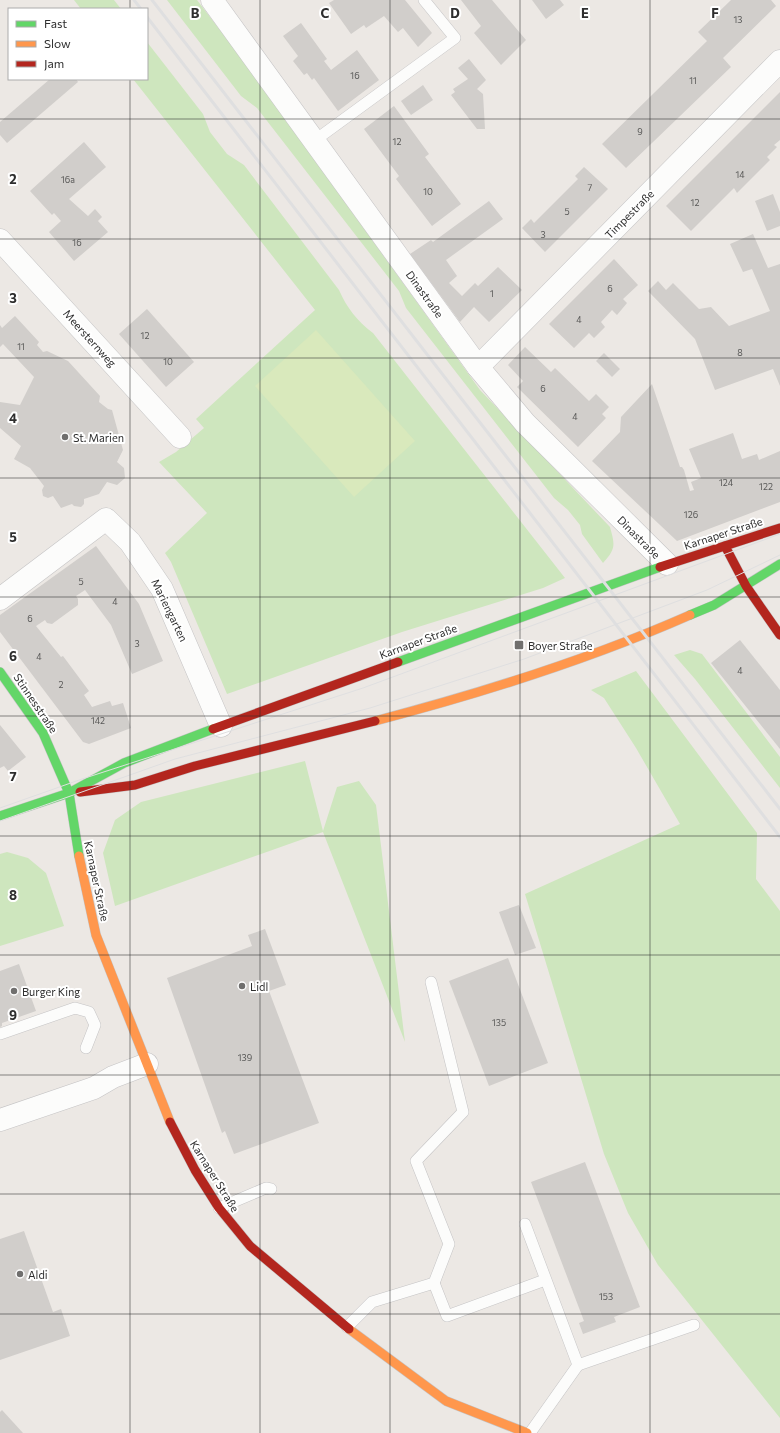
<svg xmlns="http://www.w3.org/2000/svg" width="780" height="1433" font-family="Commissioner,sans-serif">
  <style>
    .green { fill: #cee6be }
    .pitch { fill: #d9e9bc }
    .building { fill: #d1cecb }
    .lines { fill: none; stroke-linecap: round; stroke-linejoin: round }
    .lane-casing { stroke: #c5c4c5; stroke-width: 12 }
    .street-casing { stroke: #c5c4c5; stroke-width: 23 }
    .fast-casing { stroke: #c5c4c5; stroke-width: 10 }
    .slow-casing { stroke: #c5c4c5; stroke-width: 10 }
    .jam-casing { stroke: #c5c4c5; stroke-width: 10 }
    .lane { stroke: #fcfcfb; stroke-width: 11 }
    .street { stroke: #fcfcfb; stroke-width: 22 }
    .fast { stroke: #63d668; stroke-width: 9 }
    .slow { stroke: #ff974d; stroke-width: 9 }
    .jam { stroke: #b3261e; stroke-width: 9 }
    .tram { stroke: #dfdfe0; stroke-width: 1 }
    .rail { stroke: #dfdfe0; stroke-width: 3 }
    .grid { fill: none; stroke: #2e2e2e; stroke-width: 1; stroke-opacity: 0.55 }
    .poi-dot { fill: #706f6e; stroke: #fff; stroke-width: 1.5 }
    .labels { text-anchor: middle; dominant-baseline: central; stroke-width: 4; stroke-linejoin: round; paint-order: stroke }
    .number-label { font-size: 9px; fill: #585857 }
    .street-label { font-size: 11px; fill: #2e2e2e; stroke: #fff }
    .poi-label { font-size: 11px; fill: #2e2e2e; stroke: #fff; text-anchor: start }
    .grid-label { font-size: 13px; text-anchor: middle; font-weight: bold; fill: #2e2e2e; stroke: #fff; stroke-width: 4; stroke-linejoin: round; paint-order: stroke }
  </style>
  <rect width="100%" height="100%" fill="#ece8e4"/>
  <g class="green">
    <path d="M74,0h40l7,9h-40z"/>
    <path d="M167,0h30l42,55 241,335 130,137c5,18 6,22 -7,36l-21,-29 -2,-9 -12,-15 -14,-12 -148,-190 -7,-17 -142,-183 -16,-12z"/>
    <path d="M147,42l56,72 7,18 17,22 17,11 95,125c8,18 18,31 34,43l192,245 -22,10 -141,44 -175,62 -56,-132 -6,-9 42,-40 -48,-51 17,-10 28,-24 -8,-9 119,-109 -182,-231h14z"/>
    <path d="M690,650l12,4 78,103v31l-85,-109 -21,-24z"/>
    <path d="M636,671l121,162 -1,46 24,32v507l-122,-153 -30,-52 -24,-59 -79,-260 155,-70 -44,-76 -32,-50 -13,-8z"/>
    <path d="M305,761l18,70 14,-44 22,-6 17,24 29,237 -82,-210 -208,74 -12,-53 12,-33 26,-18z"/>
    <path d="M7,852l21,6 18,15 18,53 -64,20v-92z"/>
  </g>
  <path class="pitch" d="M316,330l99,111 -61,56 -99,-111z"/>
  <g class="building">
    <path d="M334,0h71l27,33 -14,14 -15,-19 -5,4 -14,-16 -18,12 -2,-3 -13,9 -22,-31z"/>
    <path d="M461,0h31l34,40 -25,25 -27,-32 7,-7z"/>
    <path d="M532,0h28l4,5 -18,14z"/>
    <path d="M731,0h40l5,6 -53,52 8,9 -105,101 -24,-24 105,-103 -9,-9z"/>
    <path d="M301,23l26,36 -3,2 7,9 26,-20 22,30 -41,31 -24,-33 -2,2 -5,-7 -3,2 -11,-14 5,-5 -15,-20z"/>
    <path d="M469,59l17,21 -9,9 6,5 2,35h-8l-26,-34 4,-3 -2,-3 15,-10 -10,-11z"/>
    <path d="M50,79h26l2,3 -71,61 -7,-8v-13z"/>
    <path d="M423,85l10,15 -22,15 -10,-14z"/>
    <path d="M780,92v48l-6,5 3,2 -10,10 3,3 -33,33 -3,-5 -43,43 -25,-25z"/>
    <path d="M394,106l35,48 -4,3 36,47 -29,22 -36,-47 3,-3 -35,-47z"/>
    <path d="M84,142l22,25 -37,32 19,17 7,-7 7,8 -4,4 10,11 -34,29 -25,-29 12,-11 -7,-8 -2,2 -22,-24z"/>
    <path d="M584,167l24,22 -63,63 -23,-24 9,-9 3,4 44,-44 -3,-3z"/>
    <path d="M773,194l7,18v14l-13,5 -12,-30z"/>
    <path d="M489,201l14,18 -57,41 11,16 -8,7 13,13 13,-13 3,3 20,-19 24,23 -33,32 -15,-15 -14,15 -50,-68 21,-14 2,2z"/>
    <path d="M753,234l15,34 12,-4v122l-7,-17 -58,21 -20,-51 -47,-48 10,-10 8,9 7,-7 26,26 12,-2 18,19 41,-15 -18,-42 -9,3 -13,-28z"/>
    <path d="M614,259l24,26 -15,14 4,4 -10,12 -5,-5 -11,12 4,5 -11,11 -5,-5 -15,15 -25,-24z"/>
    <path d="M147,309l47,53 -28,25 -47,-53z"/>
    <path d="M15,316l24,26 -2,3 6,7 4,-1 21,10 32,35 -1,6 9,7 4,1 11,40 -6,12 7,6 1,10 -8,7 -10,-3 -8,12 -15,5v5l-3,3 -7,-1 -2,-2 -11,4 -8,-12 -5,2 -5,-2 -1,-6 2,-4 -14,-18 -16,-9 7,-13 -21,-18v-26l20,3 14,-28 -31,-33 -3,3v-22l2,3z"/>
    <path d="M525,347l26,25 4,-4 34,33 7,-7 13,13 -7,7 4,4 -28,29 -61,-60 6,-6 -15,-16z"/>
    <path d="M604,353l16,16 -8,8 -16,-16z"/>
    <path d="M652,384l28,83h2l2,3 6,21 4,-1 -3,-8 10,-4 -12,-29 44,-16 9,26 15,-5 2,6 21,-9v51l-103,39 -85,-80 28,-29 1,-15z"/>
    <path d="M96,546l43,58 24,57 -31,13 -21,-49 -26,-35 -9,6 2,3v6l-26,19 -5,-1 -2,-3 -9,6 25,31 2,-1 26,35 -5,4 8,12 18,-6 2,5 11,-3 8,25 -42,16 -6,-2 -83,-110v-17z"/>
    <path d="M740,640l40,50v59l-69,-86z"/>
    <path d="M0,725l26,32 -18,14 -4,-5 -4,2z"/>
    <path d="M519,905l17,43 -21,7 -16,-43z"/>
    <path d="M265,929l21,56 -17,6 50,132 -85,31 -9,-23 -3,2 -55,-155 85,-32 -4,-11z"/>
    <path d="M508,958l40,105 -59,23 -40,-105z"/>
    <path d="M19,964l17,47 -34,12v3l-2,1v-56z"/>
    <path d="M585,1162l55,145 -26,10 2,5 -33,12 -4,-11 5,-2 -53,-139z"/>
    <path d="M24,1231l29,81 8,-3 9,27 -70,24v-121z"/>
    <path d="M2,1410l21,23h-23v-21z"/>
  </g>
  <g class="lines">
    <defs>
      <g id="lane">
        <path d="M314,141l141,-103 -31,-38"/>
        <path d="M431,982l32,130 -47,49 33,83 -15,39"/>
        <path d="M0,1034l75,-26 14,4 6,13 -9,23"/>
        <path d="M219,1208l47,-20 5,1"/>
        <path d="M525,1224l53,141 -48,68"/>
        <path d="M347,1327l25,-25 62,-19 13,33 98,-36"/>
        <path d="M578,1365l116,-40"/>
      </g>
      <g id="street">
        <path d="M212,0l266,367 47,56 142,141"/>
        <path d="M0,240l180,197"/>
        <path d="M478,367l302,-306"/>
        <path d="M0,599l106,-80 24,23 32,47 59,137"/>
        <path d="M0,1120l94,-32 19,-11 34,-13"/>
      </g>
      <g id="fast">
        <path d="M690,615l24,-10 66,-41"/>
        <path d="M398,662l262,-95"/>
        <path d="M0,672l43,61 26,60 10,63"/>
        <path d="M0,816l69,-23 55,-30 89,-34"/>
      </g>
      <g id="slow">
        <path d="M375,721c107,-28 213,-61 315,-106"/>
        <path d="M79,856l17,79 74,187"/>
        <path d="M349,1329l97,72 81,32"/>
      </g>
      <g id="jam">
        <path d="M725,546l21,40 34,49"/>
        <path d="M660,567l120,-39"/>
        <path d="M213,729l185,-67"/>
        <path d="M80,792l55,-7 60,-19 180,-45"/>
        <path d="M170,1122l25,48 24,38 31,38 99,83"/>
      </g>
    </defs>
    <use href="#lane" class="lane-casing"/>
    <use href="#street" class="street-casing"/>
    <use href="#fast" class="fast-casing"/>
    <use href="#slow" class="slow-casing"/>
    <use href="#jam" class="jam-casing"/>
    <use href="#lane" class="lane"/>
    <use href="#street" class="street"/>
    <use href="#fast" class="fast"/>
    <use href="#slow" class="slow"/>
    <use href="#jam" class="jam"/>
    <g class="tram">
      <path d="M0,808l82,-29 281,-91 417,-154"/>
      <path d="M0,821l175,-62 195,-51 154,-49 183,-69 73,-35"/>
    </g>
    <g class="rail">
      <path d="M134,0l7,9"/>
      <path d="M152,0l628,809"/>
      <path d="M147,17l633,820"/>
    </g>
  </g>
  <path class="grid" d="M130,0v9M260,0v1433M390,0v1433M520,0v1433M650,0v1433M130,79v1354M0,119h780M0,239h780M0,358h780M0,478h780M0,597h780M0,716h780M0,836h780M0,955h780M0,1075h780M0,1194h780M0,1314h780"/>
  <g class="poi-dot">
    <circle cx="65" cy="437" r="4"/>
    <rect x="514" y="640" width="10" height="10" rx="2"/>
    <circle cx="242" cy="986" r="4"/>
    <circle cx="14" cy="991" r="4"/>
    <circle cx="20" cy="1274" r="4"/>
  </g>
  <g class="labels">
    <g class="number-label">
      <text x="738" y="19">13</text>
      <text x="355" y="75">16</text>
      <text x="693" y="80">11</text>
      <text x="640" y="131">9</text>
      <text x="397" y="141">12</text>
      <text x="740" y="174">14</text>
      <text x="68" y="179">16a</text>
      <text x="590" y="187">7</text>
      <text x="428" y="191">10</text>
      <text x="695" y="202">12</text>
      <text x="567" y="211">5</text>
      <text x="543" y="234">3</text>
      <text x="77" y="242">16</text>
      <text x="610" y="288">6</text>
      <text x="492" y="293">1</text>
      <text x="579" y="319">4</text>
      <text x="145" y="335">12</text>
      <text x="21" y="346">11</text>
      <text x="740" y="352">8</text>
      <text x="168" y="361">10</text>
      <text x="543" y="388">6</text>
      <text x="575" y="416">4</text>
      <text x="726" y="482">124</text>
      <text x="766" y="486">122</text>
      <text x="691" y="514">126</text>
      <text x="81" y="581">5</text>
      <text x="115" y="601">4</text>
      <text x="30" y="618">6</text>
      <text x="137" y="643">3</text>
      <text x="39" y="656">4</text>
      <text x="740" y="670">4</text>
      <text x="61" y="684">2</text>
      <text x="98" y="720">142</text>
      <text x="499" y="1022">135</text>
      <text x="245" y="1057">139</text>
      <text x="606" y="1296">153</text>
    </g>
    <g class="street-label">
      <text transform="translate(629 214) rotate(-45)">Timpestraße</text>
      <text transform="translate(425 294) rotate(54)">Dinastraße</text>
      <text transform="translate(90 338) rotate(48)">Meersternweg</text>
      <text transform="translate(723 533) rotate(-18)">Karnaper Straße</text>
      <text transform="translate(639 537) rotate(45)">Dinastraße</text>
      <text transform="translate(170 610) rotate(64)">Mariengarten</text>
      <text transform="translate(418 641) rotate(-20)">Karnaper Straße</text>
      <text transform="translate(36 703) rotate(56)">Stinnesstraße</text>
      <text transform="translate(97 881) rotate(78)">Karnaper Straße</text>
      <text transform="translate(215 1176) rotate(58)">Karnaper Straße</text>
    </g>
    <g class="poi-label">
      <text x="73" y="437">St. Marien</text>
      <text x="528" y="645">Boyer Straße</text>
      <text x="250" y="986">Lidl</text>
      <text x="22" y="991">Burger King</text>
      <text x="28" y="1274">Aldi</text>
    </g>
  </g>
  <g class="grid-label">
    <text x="195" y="18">B</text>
    <text x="325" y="18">C</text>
    <text x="455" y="18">D</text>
    <text x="585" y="18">E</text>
    <text x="715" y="18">F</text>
    <text x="13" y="184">2</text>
    <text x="13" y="303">3</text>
    <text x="13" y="423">4</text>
    <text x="13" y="542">5</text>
    <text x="13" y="661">6</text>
    <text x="13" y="781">7</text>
    <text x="13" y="900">8</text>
    <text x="13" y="1020">9</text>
  </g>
  <rect x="8" y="8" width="140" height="72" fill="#ffffff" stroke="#ababab"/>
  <rect x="16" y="21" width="20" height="6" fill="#63d668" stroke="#ababab"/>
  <text x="44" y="28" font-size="12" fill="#2e2e2e">Fast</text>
  <rect x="16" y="41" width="20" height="6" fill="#ff974d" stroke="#ababab"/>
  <text x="44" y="48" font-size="12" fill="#2e2e2e">Slow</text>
  <rect x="16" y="61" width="20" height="6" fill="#b3261e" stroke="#ababab"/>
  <text x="44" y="68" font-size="12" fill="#2e2e2e">Jam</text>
</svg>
